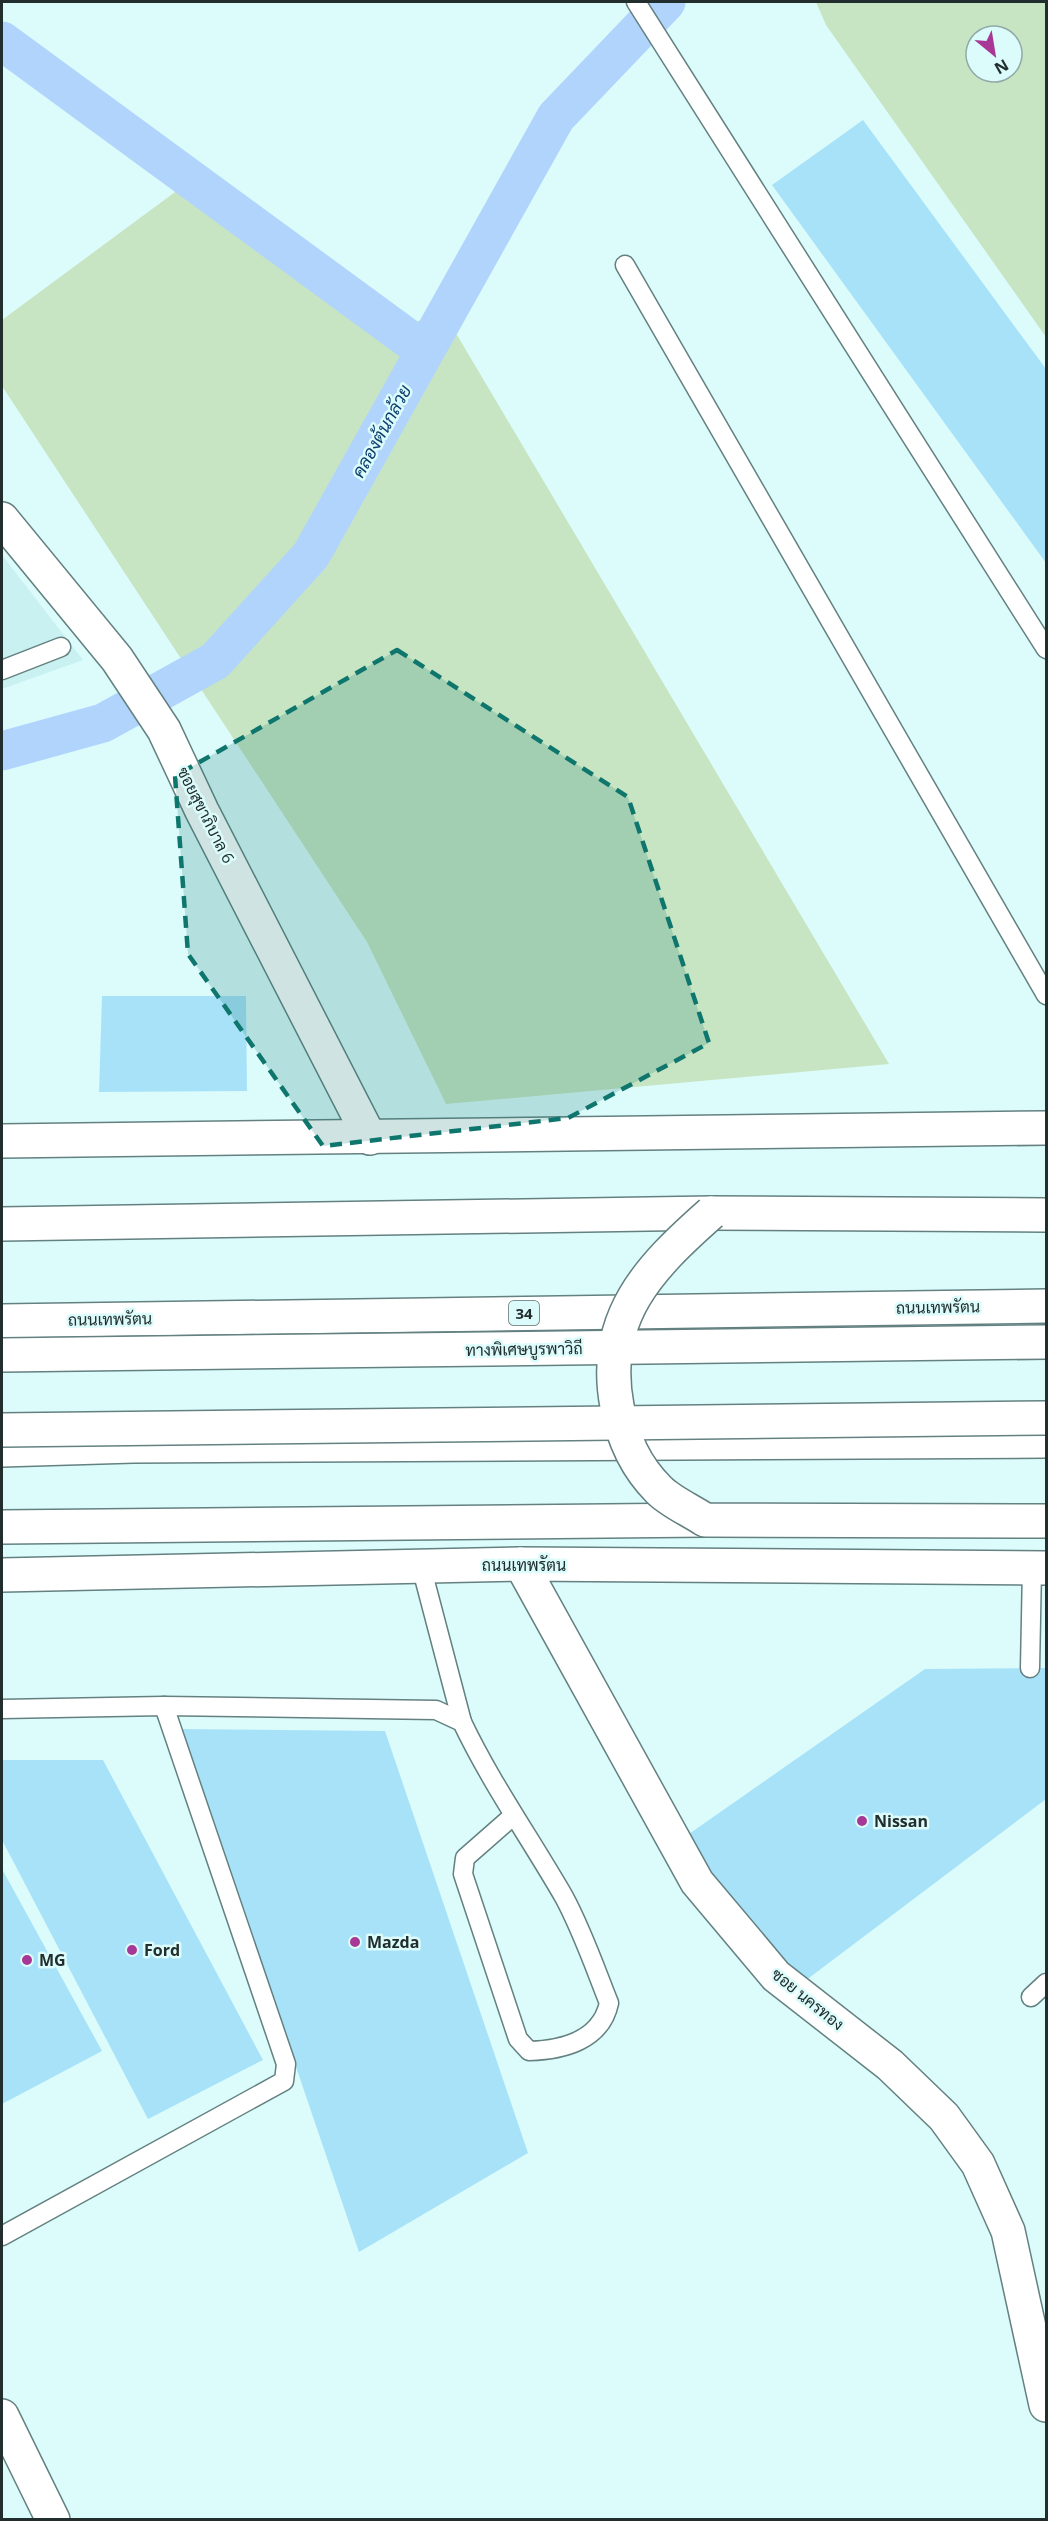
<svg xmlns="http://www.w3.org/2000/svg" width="1048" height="2521" font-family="'Open Sans',Sarabun,sans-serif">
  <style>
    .built { fill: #c9f1f1 }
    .green { fill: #c7e5c2; fill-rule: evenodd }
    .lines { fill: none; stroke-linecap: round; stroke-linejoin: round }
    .canal { stroke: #b1d4fc; stroke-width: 39 }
    .building { fill: #a8e2f9 }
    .service-casing { stroke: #648080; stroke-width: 21 }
    .minor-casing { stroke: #648080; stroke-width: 36 }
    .tertiary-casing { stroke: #648080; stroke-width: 36 }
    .secondary-casing { stroke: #648080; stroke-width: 36 }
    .trunk-casing { stroke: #648080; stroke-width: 36 }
    .motorway-casing { stroke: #648080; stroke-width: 36 }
    .service { stroke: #fff; stroke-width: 18 }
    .minor { stroke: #fff; stroke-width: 33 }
    .tertiary { stroke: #fff; stroke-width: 33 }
    .secondary { stroke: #fff; stroke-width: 33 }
    .trunk { stroke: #fff; stroke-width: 33 }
    .motorway { stroke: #fff; stroke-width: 33 }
    .motorway-bridge-casing { stroke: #648080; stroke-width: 36; stroke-linecap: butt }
    .motorway-bridge { stroke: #fff; stroke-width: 33 }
    .marked { fill: #0f766e; fill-opacity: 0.2; stroke: #0f766e; stroke-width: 4.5; stroke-dasharray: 12 8; stroke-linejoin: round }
    .poi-dot { fill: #a83895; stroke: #dcfbfb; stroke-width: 2 }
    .labels { text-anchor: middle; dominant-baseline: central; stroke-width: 5; stroke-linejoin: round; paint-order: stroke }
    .shield { fill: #dcfbfb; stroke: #5a6c6c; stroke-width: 1.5 }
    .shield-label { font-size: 15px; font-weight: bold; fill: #222e2e }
    .street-label { font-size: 16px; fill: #222e2e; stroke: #dcfbfb }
    .poi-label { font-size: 16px; font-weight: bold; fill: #222e2e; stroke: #dcfbfb; text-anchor: start }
    .water-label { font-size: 18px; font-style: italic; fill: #0c3e6e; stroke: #dcfbfb }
  </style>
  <rect width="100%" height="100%" fill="#dcfbfb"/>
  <path class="built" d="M2,555l81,105 -81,29z"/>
  <g class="green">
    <path d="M816,2h230v335l-220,-312zM976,36h36v36h-36z"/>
    <path d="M190,181l214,148 37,-21 448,756 -443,40 -79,-162 -365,-556v-66z"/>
  </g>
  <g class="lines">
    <g class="canal">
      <path d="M2,41l423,310"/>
      <path d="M2,751l101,-28 112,-62 96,-106 245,-438 110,-115"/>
    </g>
  </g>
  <g class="building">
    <path d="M863,120l183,249v194l-274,-378z"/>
    <path d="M102,996h144l1,95 -148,1z"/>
    <path d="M1046,1668v131l-257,194 -113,-150 249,-174z"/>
    <path d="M181,1729l204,2 143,422 -169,99z"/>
    <path d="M2,1760h101l160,300 -115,59 -146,-279z"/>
    <path d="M2,1869l100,182 -100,53z"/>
  </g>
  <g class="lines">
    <defs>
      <g id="service">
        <path d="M636,2l410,647"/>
        <path d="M625,265l421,730"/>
        <path d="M2,670l59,-23"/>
        <path d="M421,1566l41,156"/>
        <path d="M1030,1668l2,-100"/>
        <path d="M2,1709l162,-3 272,4 26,12c29,61 68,116 102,175 18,33 31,71 45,106 -8,37 -45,47 -80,48l-11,-12 -55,-165 2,-16 49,-43"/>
        <path d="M1031,1997l15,-14"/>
        <path d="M2,2236l282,-155 2,-17 -122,-358"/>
      </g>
      <g id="minor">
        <path d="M521,1564l176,318 79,94 114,89 54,52 34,47 30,67 38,174"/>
        <path d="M2,2416l51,104"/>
      </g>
      <path id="tertiary" d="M2,519l115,140 47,71 38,81 168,327"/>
      <g id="secondary">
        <path d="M2,1141l1044,-13"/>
        <path d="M2,1575l519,-11 525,4"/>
      </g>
      <g id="trunk">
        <path d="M2,1321l1044,-15"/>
        <path d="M2,1450l131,-4 913,-5"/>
      </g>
      <g id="motorway">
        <path d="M2,1224l709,-11 335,2"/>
        <path d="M2,1527l703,-7"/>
      </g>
    </defs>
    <use href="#service" class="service-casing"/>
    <use href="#minor" class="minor-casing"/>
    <use href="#tertiary" class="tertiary-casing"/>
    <use href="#secondary" class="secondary-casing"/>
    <use href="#trunk" class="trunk-casing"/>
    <use href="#motorway" class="motorway-casing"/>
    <use href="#service" class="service"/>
    <use href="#minor" class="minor"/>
    <use href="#tertiary" class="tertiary"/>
    <use href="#secondary" class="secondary"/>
    <use href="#trunk" class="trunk"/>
    <use href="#motorway" class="motorway"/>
    <defs>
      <g id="motorway-bridge">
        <path d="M711,1213c-61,54 -111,104 -94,193 6,33 18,60 42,84 12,12 31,20 46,30l341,1"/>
        <path d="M2,1355l1044,-13"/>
        <path d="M2,1430l1044,-12"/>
      </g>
    </defs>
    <use href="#motorway-bridge" class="motorway-bridge-casing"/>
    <use href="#motorway-bridge" class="motorway-bridge"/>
  </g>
  <path class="marked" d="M397,650l231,147 81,246 -141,75 -245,28 -135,-192 -13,-178z"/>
  <g class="poi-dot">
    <circle cx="862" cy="1821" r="6"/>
    <circle cx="355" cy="1942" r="6"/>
    <circle cx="132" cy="1950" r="6"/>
    <circle cx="27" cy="1960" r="6"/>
  </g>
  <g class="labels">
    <rect class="shield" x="509" y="1301" width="30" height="24" rx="4.5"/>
    <g class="shield-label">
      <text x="524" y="1313">34</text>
    </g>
    <g class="street-label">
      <text transform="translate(206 815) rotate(63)">ซอยสุขาภิบาล 6</text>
      <text transform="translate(938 1307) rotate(-1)">ถนนเทพรัตน</text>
      <text transform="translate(110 1319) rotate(-1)">ถนนเทพรัตน</text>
      <text transform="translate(524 1349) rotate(-1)">ทางพิเศษบูรพาวิถี</text>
      <text x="524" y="1565">ถนนเทพรัตน</text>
      <text transform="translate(808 1999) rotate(39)">ซอย นครทอง</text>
    </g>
    <g class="poi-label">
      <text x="874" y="1821">Nissan</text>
      <text x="367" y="1942">Mazda</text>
      <text x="144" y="1950">Ford</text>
      <text x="39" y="1960">MG</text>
    </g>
    <g class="water-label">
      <text transform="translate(381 431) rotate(-61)">คลองต้นกล้วย</text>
    </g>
  </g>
  <rect width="1048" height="2521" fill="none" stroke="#222e2e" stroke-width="6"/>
  <g transform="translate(994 54) rotate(150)"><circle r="28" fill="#dcfbfb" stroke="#92a9a9" stroke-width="1.5"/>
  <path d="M0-4.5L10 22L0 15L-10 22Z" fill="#a83895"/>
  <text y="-9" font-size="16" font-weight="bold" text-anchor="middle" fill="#222e2e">N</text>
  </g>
</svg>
